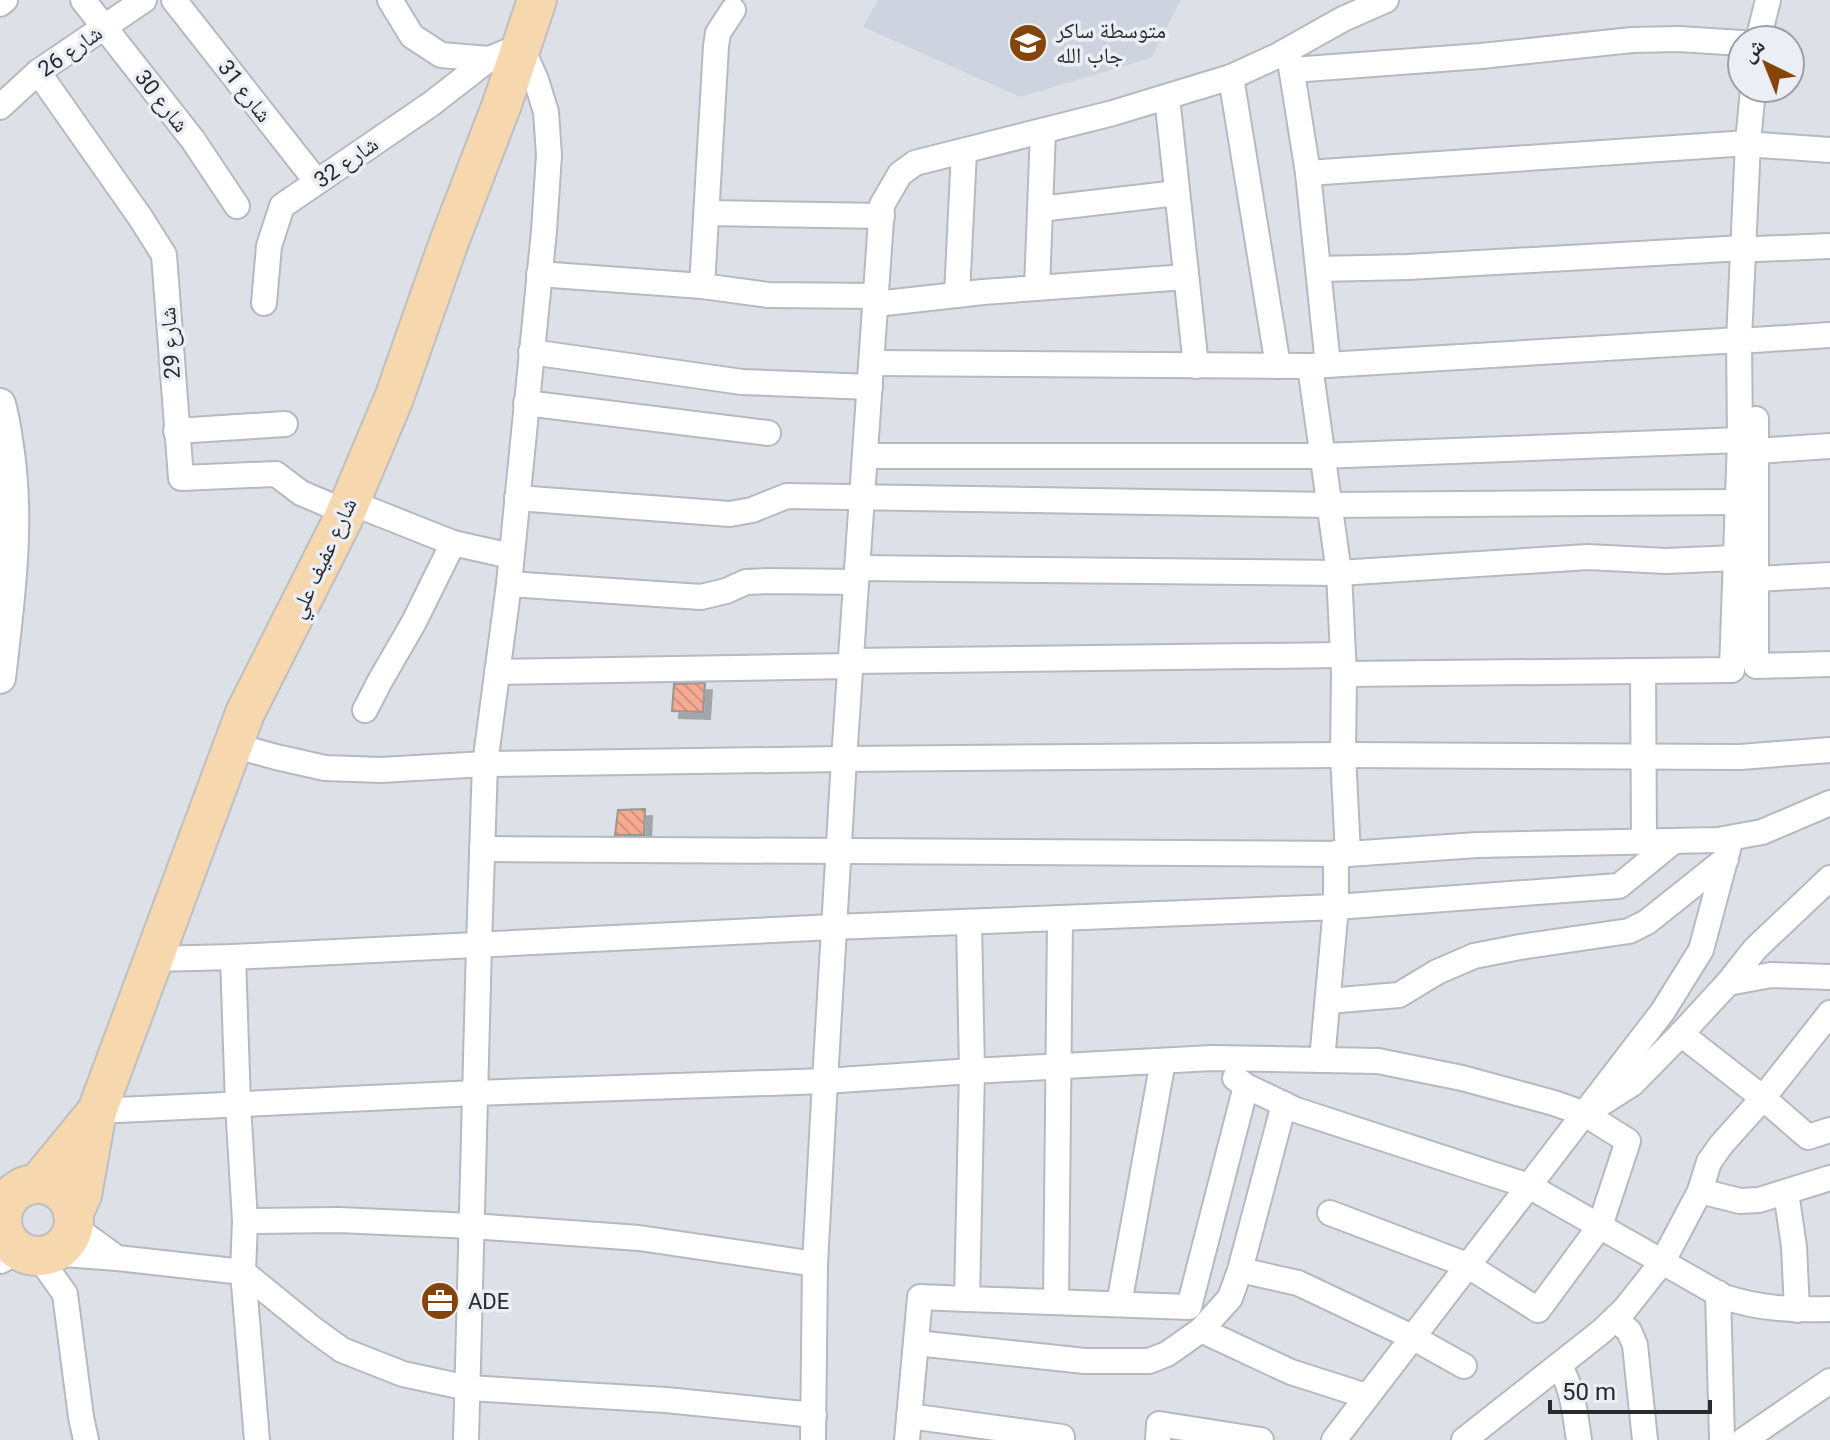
<svg xmlns="http://www.w3.org/2000/svg" width="1830" height="1440" font-family="Roboto,'Noto Naskh Arabic',sans-serif">
  <style>
    .built { fill: #cdd4df }
    .building { fill: url(#building-back-hatch); stroke: #9c9593; stroke-width: 2; filter: url(#shadow) }
    .lines { fill: none; stroke-linecap: round; stroke-linejoin: round }
    .minor-casing { stroke: #b6b9bf; stroke-width: 28 }
    .tertiary-casing { stroke: #b6b9bf; stroke-width: 34 }
    .primary-casing { stroke: #bebfc0; stroke-width: 42 }
    .minor { stroke: #fff; stroke-width: 24 }
    .tertiary { stroke: #fff; stroke-width: 30 }
    .primary { stroke: #f6d7ae; stroke-width: 38 }
    .labels { text-anchor: middle; dominant-baseline: central; stroke-width: 7; stroke-linejoin: round; paint-order: stroke }
    .poi-label { font-size: 22px; fill: #282a2c; stroke: #ebeef4; text-anchor: start }
    .street-label { font-size: 22px; fill: #282a2c; stroke: #ebeef4 }
  </style>
  <defs>
    <pattern id="building-back-hatch" width="6" height="6" patternUnits="userSpaceOnUse" patternTransform="scale(2)"><rect width="6" height="6" fill="#f5aa91"/><path d="M-1 5l2 2M0 0l6 6M5-1l2 2" fill="none" stroke="#d2927d"/></pattern>
    <filter id="shadow"><feDropShadow dx="7" dy="7" stdDeviation="0" flood-color="#0004"/></filter>
  </defs>
  <rect width="100%" height="100%" fill="#dde1e7"/>
  <path class="built" d="M878,0h303l-30,58 -131,39 -157,-70z"/>
  <g class="building">
    <path d="M705,683l-2,29 -31,-1 2,-27z"/>
    <path d="M645,809l-1,26h-29l3,-25z"/>
  </g>
  <g class="lines">
    <defs>
      <g id="minor">
        <path d="M83,0l110,140 44,66"/>
        <path d="M174,0l143,182"/>
        <path d="M390,0l22,36 29,19 48,4 32,-13 15,34 10,32 3,43 -5,76 -35,353 -24,180 -6,181 -13,495"/>
        <path d="M0,4l5,-4"/>
        <path d="M1758,40l10,-40"/>
        <path d="M1289,54l19,119 20,192"/>
        <path d="M1292,70l189,-14 151,-16 47,-1 63,4"/>
        <path d="M38,72l102,145 24,38 17,223 95,-4 25,19 45,19"/>
        <path d="M1231,77l47,289"/>
        <path d="M1167,97l29,269"/>
        <path d="M0,107l38,-35 106,-72"/>
        <path d="M1759,145l71,5"/>
        <path d="M1308,173l440,-30"/>
        <path d="M1040,209l137,-16"/>
        <path d="M707,213l175,3"/>
        <path d="M1757,249l73,-3"/>
        <path d="M1319,269l89,-2 335,-19"/>
        <path d="M539,274l163,12 66,9 109,1"/>
        <path d="M702,286l14,-240 2,-13 15,-23"/>
        <path d="M1037,288l6,-157"/>
        <path d="M957,295l7,-144"/>
        <path d="M264,303l5,-57 13,-40 149,-102 58,-45"/>
        <path d="M876,304l107,-12 203,-15"/>
        <path d="M1754,340l76,-5"/>
        <path d="M531,352l211,30 128,5"/>
        <path d="M872,363l438,3 429,-26"/>
        <path d="M1310,366l29,207 5,101 -1,81 5,99"/>
        <path d="M526,403l242,30"/>
        <path d="M1756,419v247l74,-2"/>
        <path d="M176,431l109,-7"/>
        <path d="M1756,451l74,-5"/>
        <path d="M865,456h456l419,-16"/>
        <path d="M517,498l213,16 22,-4 35,-14 542,9 408,-3"/>
        <path d="M350,502l103,41 58,13"/>
        <path d="M857,568l482,5 249,-16 78,4 70,-3"/>
        <path d="M1756,579l74,-4"/>
        <path d="M509,584l192,13 25,-6 20,-9 22,-1 88,1"/>
        <path d="M851,661l492,-6"/>
        <path d="M1643,671l1,171"/>
        <path d="M497,672l353,-6"/>
        <path d="M1344,674l388,-4 8,-230 -1,-100 9,-197 5,-55"/>
        <path d="M365,710l15,-29 34,-59 39,-79"/>
        <path d="M233,745l43,12 49,11 56,2 104,-6 359,-5 499,-4 397,2 90,-7"/>
        <path d="M482,849l866,5 129,-9 241,-5 44,-8 68,-29"/>
        <path d="M969,922l3,149 -5,228 222,8 57,-221"/>
        <path d="M233,957l5,147 7,117 -2,51 14,168"/>
        <path d="M154,959l79,-2 601,-30 502,-20 283,-21 55,-45"/>
        <path d="M1728,983l43,-8 59,2"/>
        <path d="M1328,1001l71,-6 38,-23 37,-16 46,-9 109,-16 18,-9 79,-63"/>
        <path d="M1681,1034l82,64 45,39 22,-7"/>
        <path d="M1322,1060l14,-153v-54"/>
        <path d="M1235,1078l11,8 50,24 233,76 195,111c37,12 67,13 106,12"/>
        <path d="M1599,1105l33,-21 49,-50 47,-51 27,-34 75,-71"/>
        <path d="M97,1111l378,-18 350,-12 147,-10 240,-13 166,3 84,17 92,25 31,11 43,27 -28,85 -62,84 -71,-45 -137,-52"/>
        <path d="M1700,1191l40,10 19,-1 71,-22"/>
        <path d="M1786,1192l8,55 3,63"/>
        <path d="M245,1221l94,-1 133,6 167,12 176,26"/>
        <path d="M73,1226l44,32"/>
        <path d="M50,1253l67,5 126,14 70,57 29,21 61,24 65,14 198,12 148,15"/>
        <path d="M38,1256l27,38 16,123 5,23"/>
        <path d="M1240,1270l58,13 114,54 52,29"/>
        <path d="M1718,1293l4,147"/>
        <path d="M1056,1302l4,-384"/>
        <path d="M1119,1304l44,-243"/>
        <path d="M1615,1319l14,12 6,14 10,95"/>
        <path d="M1201,1330l90,42 75,24"/>
        <path d="M916,1343l169,18h64l18,-7 34,-24 29,-32 10,-28 44,-166"/>
        <path d="M1559,1365c14,23 16,49 20,75"/>
        <path d="M909,1416l153,21"/>
        <path d="M813,1440l2,-176 10,-183 19,-322 38,-554 18,-31 15,-11 198,-50 118,-36 46,-21 66,-37 43,-19"/>
        <path d="M907,1440l13,-143 47,2"/>
        <path d="M1158,1440l1,-16 102,16"/>
        <path d="M1334,1440l329,-429 38,-61 30,-112"/>
        <path d="M1464,1440l138,-109 23,-22 38,-48 37,-70 9,-29 12,-17 42,-47 67,-85"/>
        <path d="M1744,1440l86,-59"/>
      </g>
      <g id="tertiary">
        <path d="M0,404c4,14 6,28 8,42 12,77 1,155 -8,232"/>
        <path d="M0,1258l15,-10"/>
      </g>
      <g id="primary">
        <path d="M97,1111l148,-398 98,-194 51,-121 55,-156 53,-138 35,-104"/>
        <path d="M37,1184l60,-73 -15,84 -9,19"/>
        <circle cx="38" cy="1220" r="36"/>
      </g>
    </defs>
    <use href="#minor" class="minor-casing"/>
    <use href="#tertiary" class="tertiary-casing"/>
    <use href="#primary" class="primary-casing"/>
    <use href="#minor" class="minor"/>
    <use href="#tertiary" class="tertiary"/>
    <use href="#primary" class="primary"/>
  </g>
  <defs>
    <symbol id="school-disc" viewBox="-11 -11 22 22"><circle r="9.5" fill="#84440a" stroke="#ebeef4"/><path d="M0-5L7-2L0 1L-7-2ZM-4 1L0 2.5L4 1V4Q0 6-4 4Z" fill="#fff"/></symbol>
    <symbol id="office-disc" viewBox="-11 -11 22 22"><circle r="9.5" fill="#84440a" stroke="#ebeef4"/><path d="M-6-3h4V-5.5h4V-3h4V5H-6ZM-1-4.5V-3h2v-1.5ZM-6 0V1H6V0Z" fill="#fff"/></symbol>
  </defs>
  <g fill-rule="evenodd">
    <use href="#school-disc" x="1006" y="21" width="44" height="44"/>
    <use href="#office-disc" x="418" y="1279" width="44" height="44"/>
  </g>
  <g class="labels">
    <g class="poi-label">
      <text x="1056" y="30">متوسطة ساكر<tspan x="1056" dy="25">جاب الله</tspan></text>
      <text x="468" y="1301">ADE</text>
    </g>
    <g class="street-label">
      <text transform="translate(70 51) rotate(-35)">شارع 26</text>
      <text transform="translate(245 91) rotate(52)">شارع 31</text>
      <text transform="translate(162 101) rotate(52)">شارع 30</text>
      <text transform="translate(346 162) rotate(-35)">شارع 32</text>
      <text transform="translate(170 343) rotate(-94)">شارع 29</text>
      <text transform="translate(323 558) rotate(-65)">شارع عفيف علي</text>
    </g>
  </g>
  <g transform="translate(1766 64) rotate(317)"><circle r="38" fill="#ebeef4" stroke="#9da0a4" stroke-width="2"/>
  <path d="M0-6L14 30L0 20L-14 30Z" fill="#84440a"/>
  <text y="-12" font-size="22" font-weight="bold" text-anchor="middle" fill="#282a2c">ش</text>
  </g>
  <path d="M1550 1400v12h160v-12" fill="none" stroke="#282a2c" stroke-width="4"/>
  <text x="1562" y="1400" font-size="24" fill="#282a2c" stroke="#ebeef4" stroke-width="6" paint-order="stroke">50 m</text>
</svg>
